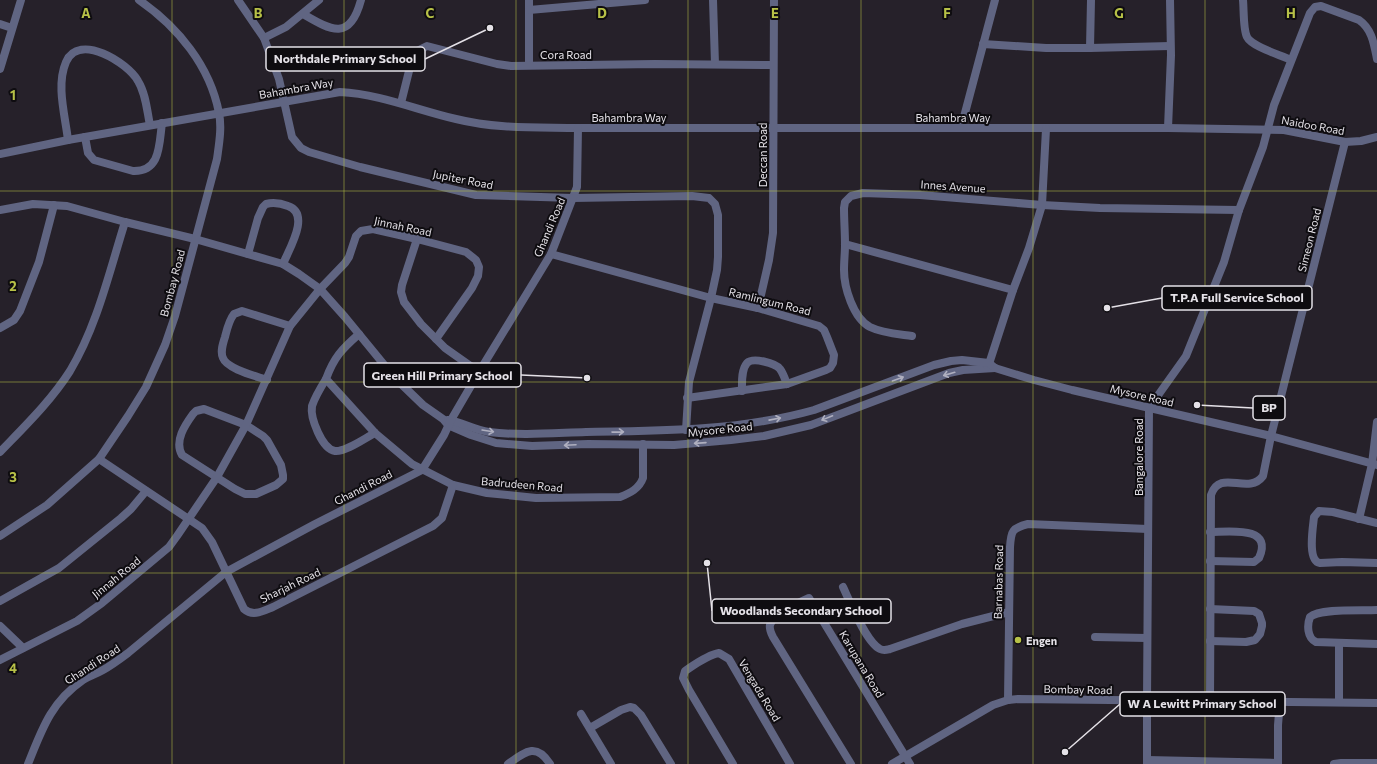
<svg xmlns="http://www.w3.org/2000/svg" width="1377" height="764" font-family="Commissioner,sans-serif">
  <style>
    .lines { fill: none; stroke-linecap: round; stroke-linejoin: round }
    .minor { stroke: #606582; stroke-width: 8 }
    .oneway { stroke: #afafbf }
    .grid { fill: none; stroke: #b7c147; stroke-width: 1; stroke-opacity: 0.55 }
    .poi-dot { fill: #b7c147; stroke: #0e0c10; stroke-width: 1.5 }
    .labels { text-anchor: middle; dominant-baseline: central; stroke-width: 4; stroke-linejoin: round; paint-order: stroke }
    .street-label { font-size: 11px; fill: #e4e1e7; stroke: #0e0c10 }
    .poi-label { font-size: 11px; font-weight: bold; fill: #e4e1e7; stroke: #0e0c10; text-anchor: start }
    .grid-label { font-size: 13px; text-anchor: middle; font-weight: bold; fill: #b7c147; stroke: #0e0c10; stroke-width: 4; stroke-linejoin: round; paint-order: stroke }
    .leader { fill: none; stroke: #e4e1e7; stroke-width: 1.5 }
    .callout-dot { fill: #e4e1e7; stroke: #0e0c10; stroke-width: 1.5 }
    .callout { fill: #0e0c10; stroke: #e4e1e7; stroke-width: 1.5 }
    .callout-label { font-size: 12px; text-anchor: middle; font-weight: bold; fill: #e4e1e7 }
  </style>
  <rect width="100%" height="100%" fill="#26212a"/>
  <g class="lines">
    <g class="minor">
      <path d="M238,0l26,38 15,41 13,58 9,11 8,4 51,15 116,28 97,3 119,-2 17,2 6,6 3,11v42l-1,13 -6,28 -22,84 -3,48"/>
      <path d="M529,0v65"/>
      <path d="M713,0l2,64"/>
      <path d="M1243,0c1,10 0,29 4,37 5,10 34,18 44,23"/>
      <path d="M529,10l116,-10"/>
      <path d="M303,14c29,17 47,27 58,-14"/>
      <path d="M0,24l12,4"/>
      <path d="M264,38l22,-11 33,-27"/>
      <path d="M983,44l63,4h44l80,-2"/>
      <path d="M1090,48l1,-48"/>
      <path d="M0,69l21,-69"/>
      <path d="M401,103l12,-48 4,-4 10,-5 70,18 14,2 144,-2 118,1"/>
      <path d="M961,128l34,-128"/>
      <path d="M1168,128l3,-73 -1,-55"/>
      <path d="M85,137l3,16 6,7 39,11c28,1 26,-27 29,-48"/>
      <path d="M68,140c-3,-25 -12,-55 -2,-78 13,-30 62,1 72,19 8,13 9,30 12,44"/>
      <path d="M0,154l68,-14 272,-48c40,2 77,18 116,27 40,10 81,8 122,9h590l116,2 61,12 16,-1 16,-4"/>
      <path d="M0,210l33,-6 34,2 58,16 70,17 88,25 16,10 21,15 25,28 50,61 28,27 20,14 5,6 23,10 25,8 36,3 56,-2 86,1 57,-5 33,-4 47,-11 138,-52 14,-3 32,-2"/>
      <path d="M417,239l-15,46 -1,7 3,10 17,22 24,24 34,24"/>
      <path d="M845,244l168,46"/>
      <path d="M248,254l10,-36 5,-11 3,-3c8,-2 14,-1 22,2 23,8 1,43 -5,58"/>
      <path d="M551,254l160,44 47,10 61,18 5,4 3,7 7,18 -1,8 -3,5 -4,2 -39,14 -100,14"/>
      <path d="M758,308l11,-48 4,-27 1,-233"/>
      <path d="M0,328l14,-8 6,-9 19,-49 15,-57"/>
      <path d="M359,334c-17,15 -25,23 -33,45l49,54 37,31 41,21 34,8 49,5 84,-1c10,-4 19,-8 23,-19v-34"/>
      <path d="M912,336c-14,-2 -30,-3 -42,-9 -17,-9 -26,-40 -26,-57 0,-9 1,-17 1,-25 0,-13 -1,-25 -1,-37l1,-6 6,-6 12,-3 57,2 122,10 58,3 139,2"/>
      <path d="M988,367l25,-77 16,-42 13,-43 4,-76"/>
      <path d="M326,379c-5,8 -11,18 -14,27 -2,12 10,43 23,45 11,1 30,-13 40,-18"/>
      <path d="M267,380c-11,-4 -40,-11 -44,-22 -3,-6 0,-15 2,-21 2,-8 4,-17 9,-23l8,-3 48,15"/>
      <path d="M742,391c0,-8 -1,-21 5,-28 6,-6 28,0 33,6 3,4 5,10 7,15"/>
      <path d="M204,409l42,16 17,11 4,4 14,25 2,10v4l-7,6 -20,9h-11l-10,-5 -53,-34c-8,-14 3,-30 11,-41l3,-3z"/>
      <path d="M448,420c14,2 26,10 41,12 32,4 65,1 97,0 76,-1 153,-1 228,-22l120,-45 17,-4 11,-1 27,3 6,5 39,12 38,10 199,46 106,29"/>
      <path d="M0,452c24,-25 51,-51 70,-81 27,-45 39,-98 55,-149"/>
      <path d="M99,459l103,69 10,14 32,67c9,8 19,2 29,-2l160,-81 9,-8 11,-33"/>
      <path d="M1359,519l13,-55 5,-42"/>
      <path d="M1377,523l-44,-11 -14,-1 -5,6c-1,10 -7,44 6,46l22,-1 35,1"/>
      <path d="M0,536l47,-31 52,-46 29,-43 18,-29 19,-42 10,-29 42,-157c2,-15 5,-31 2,-46 -9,-47 -41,-86 -80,-113"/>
      <path d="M1210,561l44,1 5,-4c15,-33 -31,-26 -49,-26"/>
      <path d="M843,587c7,15 23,55 37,62 4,2 6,1 10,0l72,-25 47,-12"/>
      <path d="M0,601l59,-33 62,-50 10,-9 15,-18"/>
      <path d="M1377,610c-14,1 -57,-2 -67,7 -3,8 -3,21 6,25l61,2"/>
      <path d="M0,626l23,22"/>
      <path d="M1095,637l52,1"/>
      <path d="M1210,641l36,1 9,-2 5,-6 2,-8v-3l-3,-9 -5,-3 -44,-2"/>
      <path d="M0,660l77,-39 25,-18 67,-56 8,-11 40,-59 29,-52 44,-99 30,-37 25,-26 4,-6 7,-21 5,-5 12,-2 44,10 49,13 10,8 3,7 -1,9 -6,12 -36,51"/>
      <path d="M1008,700l2,-153c1,-16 2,-19 18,-23l120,5"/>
      <path d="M1210,702l1,-207c9,-27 37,1 52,-19l8,-40 74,-294"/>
      <path d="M1339,702v-59"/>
      <path d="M581,714l30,50"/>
      <path d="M590,728l31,-18 9,-3 4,1 7,7 30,49"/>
      <path d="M1147,760l131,3"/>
      <path d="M28,764c14,-35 23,-62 55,-84 6,-4 13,-6 20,-10 9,-5 17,-11 25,-17l98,-81 89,-48 107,-54 22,-35 7,-15 28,-48 72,-118 26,-67 1,-59"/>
      <path d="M508,764c17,-12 28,-22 42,0"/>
      <path d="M733,764l-44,-74 -6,-12 2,-7c9,-6 22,-16 34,-18l10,6 61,105"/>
      <path d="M851,764l-78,-127c-2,-4 -4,-8 -3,-12 2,-10 30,-23 39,-27l101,166"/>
      <path d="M892,764l101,-59 15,-5 10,-1 359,4"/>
      <path d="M1147,764v-64l2,-292 37,-52 38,-94 15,-52 24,-63 11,-42 36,-92 5,-6 6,-1 38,14c13,9 15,24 18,39"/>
      <path d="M1278,764v-39l2,-24"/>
      <path d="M1334,764l7,-1h36"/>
    </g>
  </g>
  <defs><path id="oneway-shaft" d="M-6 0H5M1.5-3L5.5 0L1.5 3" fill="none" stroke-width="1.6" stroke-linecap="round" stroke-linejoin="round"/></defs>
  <g class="oneway">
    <use href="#oneway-shaft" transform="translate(949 374) rotate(164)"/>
    <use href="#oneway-shaft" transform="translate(898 379) rotate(-20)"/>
    <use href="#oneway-shaft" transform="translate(827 418) rotate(158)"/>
    <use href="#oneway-shaft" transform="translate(775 419) rotate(-11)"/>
    <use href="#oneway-shaft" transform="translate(488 431) rotate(9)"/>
    <use href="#oneway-shaft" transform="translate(618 432) rotate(-1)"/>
    <use href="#oneway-shaft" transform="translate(700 443) rotate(176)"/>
    <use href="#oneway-shaft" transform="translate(570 445) rotate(177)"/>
  </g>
  <path class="grid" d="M172,0v764M344,0v764M516,0v764M688,0v764M861,0v764M1033,0v764M1205,0v764M0,191h1377M0,382h1377M0,573h1377"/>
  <circle class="poi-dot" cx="1018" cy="640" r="4"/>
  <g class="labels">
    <g class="street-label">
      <text x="566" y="54">Cora Road</text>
      <text transform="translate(296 88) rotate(-10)">Bahambra Way</text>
      <text x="629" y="117">Bahambra Way</text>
      <text x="953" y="117">Bahambra Way</text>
      <text transform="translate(1313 125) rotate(10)">Naidoo Road</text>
      <text transform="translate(762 155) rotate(-90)">Deccan Road</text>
      <text transform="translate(463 179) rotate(11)">Jupiter Road</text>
      <text transform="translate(953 186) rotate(4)">Innes Avenue</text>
      <text transform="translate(403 226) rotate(12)">Jinnah Road</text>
      <text transform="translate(549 227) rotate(-67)">Ghandi Road</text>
      <text transform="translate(1309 240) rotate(-76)">Simeon Road</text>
      <text transform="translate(172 283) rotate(-75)">Bombay Road</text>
      <text transform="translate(770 301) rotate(14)">Ramlingum Road</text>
      <text transform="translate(1142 395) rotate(13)">Mysore Road</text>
      <text transform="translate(720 429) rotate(-6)">Mysore Road</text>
      <text transform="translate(1138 457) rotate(-90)">Bangalore Road</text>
      <text transform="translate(522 484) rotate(5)">Badrudeen Road</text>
      <text transform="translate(363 487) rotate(-27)">Ghandi Road</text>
      <text transform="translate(116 577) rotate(-39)">Jinnah Road</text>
      <text transform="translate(998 582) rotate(-89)">Barnabas Road</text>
      <text transform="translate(290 585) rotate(-26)">Sharjah Road</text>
      <text transform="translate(92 664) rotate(-33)">Ghandi Road</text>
      <text transform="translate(862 664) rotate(59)">Karupana Road</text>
      <text transform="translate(1078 689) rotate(1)">Bombay Road</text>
      <text transform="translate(760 690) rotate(59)">Vengada Road</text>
    </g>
    <g class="poi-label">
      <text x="1026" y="640">Engen</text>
    </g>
  </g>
  <g class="grid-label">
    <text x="86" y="18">A</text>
    <text x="258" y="18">B</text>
    <text x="430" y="18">C</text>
    <text x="602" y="18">D</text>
    <text x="775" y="18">E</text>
    <text x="947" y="18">F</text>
    <text x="1119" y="18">G</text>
    <text x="1291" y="18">H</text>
    <text x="13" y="100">1</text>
    <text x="13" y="291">2</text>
    <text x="13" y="482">3</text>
    <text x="13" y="673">4</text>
  </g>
  <path class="leader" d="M490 28L425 59M1107 308L1162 298M587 378L521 375M1197 405L1253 408M707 563L712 611M1065 752L1120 704"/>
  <g class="callout-dot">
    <circle cx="490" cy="28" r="4"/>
    <circle cx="1107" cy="308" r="4"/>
    <circle cx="587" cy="378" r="4"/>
    <circle cx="1197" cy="405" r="4"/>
    <circle cx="707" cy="563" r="4"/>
    <circle cx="1065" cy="752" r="4"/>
  </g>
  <g class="callout">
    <rect x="266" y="47" width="159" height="24" rx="4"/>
    <rect x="1162" y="286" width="150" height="24" rx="4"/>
    <rect x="364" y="363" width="157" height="24" rx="4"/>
    <rect x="1253" y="396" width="32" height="24" rx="4"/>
    <rect x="712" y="599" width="179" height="24" rx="4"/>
    <rect x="1120" y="692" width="165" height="24" rx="4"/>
  </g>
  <g class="callout-label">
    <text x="345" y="63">Northdale Primary School</text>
    <text x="1237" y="302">T.P.A Full Service School</text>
    <text x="442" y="380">Green Hill Primary School</text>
    <text x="1269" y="412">BP</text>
    <text x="801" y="615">Woodlands Secondary School</text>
    <text x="1202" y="708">W A Lewitt Primary School</text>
  </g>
</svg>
